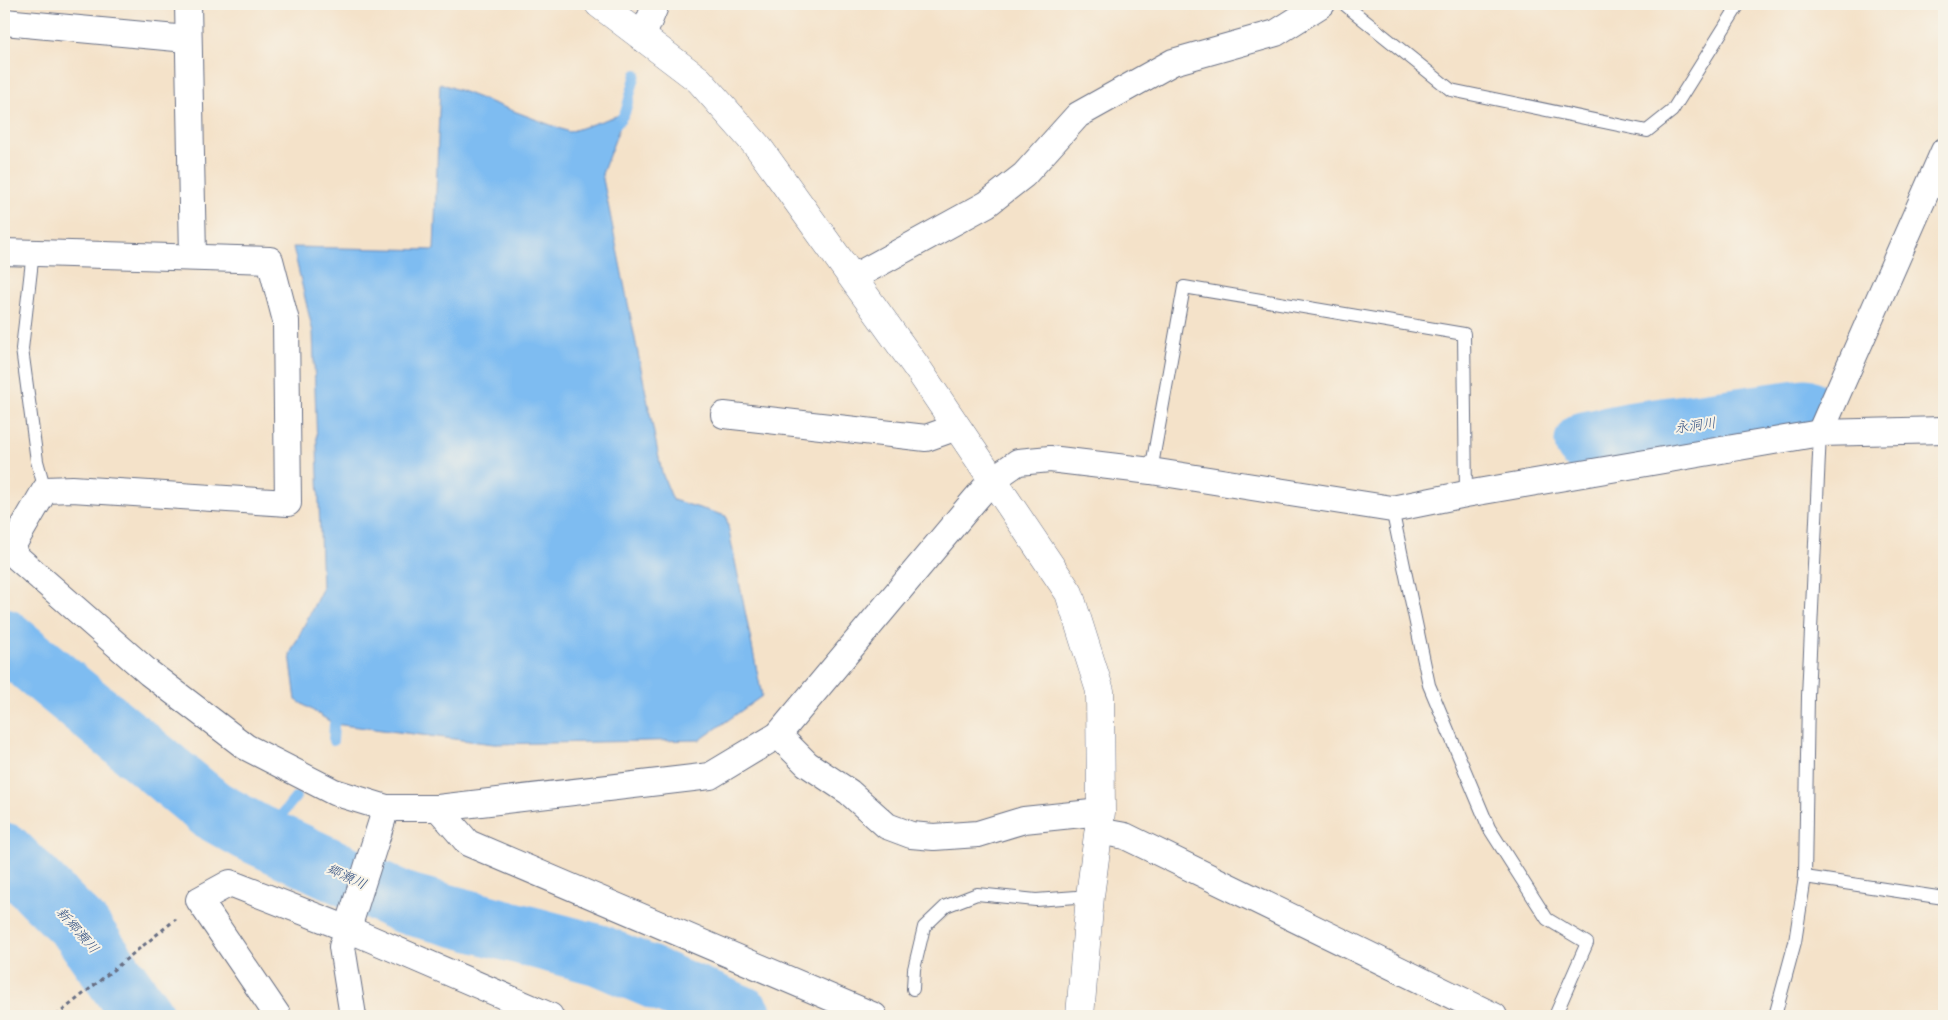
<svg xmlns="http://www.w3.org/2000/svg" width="1948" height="1020" font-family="'Shantell Sans','Klee One',sans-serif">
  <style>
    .water { fill: #7ebcf1; stroke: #4c76a8 }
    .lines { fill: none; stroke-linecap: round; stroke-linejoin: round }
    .stream { stroke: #7ebcf1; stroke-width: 10 }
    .river { stroke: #7ebcf1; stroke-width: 61 }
    .service-casing { stroke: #676e83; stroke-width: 14 }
    .minor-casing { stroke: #676e83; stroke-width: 28 }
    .tertiary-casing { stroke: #676e83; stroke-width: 29 }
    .path { stroke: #676e83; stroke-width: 3; stroke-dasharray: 4 4; stroke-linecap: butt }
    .service { stroke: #fff; stroke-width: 12 }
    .minor { stroke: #fff; stroke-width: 26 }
    .tertiary { stroke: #fff; stroke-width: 28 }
    .labels { text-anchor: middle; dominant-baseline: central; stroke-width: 4; stroke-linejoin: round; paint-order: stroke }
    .water-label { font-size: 14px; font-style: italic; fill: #345283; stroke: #f7f3e8 }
  </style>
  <rect width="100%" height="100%" fill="#f7f3e8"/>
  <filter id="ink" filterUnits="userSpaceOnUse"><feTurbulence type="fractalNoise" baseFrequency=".02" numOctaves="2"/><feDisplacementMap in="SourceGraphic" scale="10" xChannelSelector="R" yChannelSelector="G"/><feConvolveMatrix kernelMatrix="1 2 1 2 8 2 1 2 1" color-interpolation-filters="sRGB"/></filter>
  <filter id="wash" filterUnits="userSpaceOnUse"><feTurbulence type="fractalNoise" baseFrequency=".0096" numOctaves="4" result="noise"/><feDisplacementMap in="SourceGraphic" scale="20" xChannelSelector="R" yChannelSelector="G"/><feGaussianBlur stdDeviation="1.12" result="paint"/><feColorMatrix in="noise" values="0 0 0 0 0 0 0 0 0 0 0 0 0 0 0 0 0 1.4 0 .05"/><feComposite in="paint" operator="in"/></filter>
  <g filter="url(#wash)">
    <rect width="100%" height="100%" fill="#f4e2c9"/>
    <path class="water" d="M440,83l129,49 56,-19 -23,61 60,299 11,27 53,16 36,180 -62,44 -206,4 -160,-20 -38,-24 -6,-46 32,-65 -9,-257 -20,-85 141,3z"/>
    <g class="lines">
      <g class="stream">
        <path d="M617,124l8,-11 11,-39"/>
        <path d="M333,741l1,-17 5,-11"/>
        <path d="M248,830l30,-11 18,-22"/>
      </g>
      <g class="river">
        <path d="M1585,442l49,-10 171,-23"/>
        <path d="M4,639l208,171 36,20 156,73 195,52 143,61"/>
        <path d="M4,853l77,76 62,87"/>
      </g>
    </g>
  </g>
  <g filter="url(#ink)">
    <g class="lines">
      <defs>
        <g id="service">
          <path d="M1344,4l107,86 196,41 25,-20 67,-107"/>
          <path d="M33,252l-11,97 15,112 8,29"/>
          <path d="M1151,471l33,-184 280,47 2,160"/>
          <path d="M1392,509l37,176 60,143 58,91 40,24 -32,73"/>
          <path d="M1805,877l139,21"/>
          <path d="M913,989l1,-20 10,-42 22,-21 31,-12 59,6 54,-4"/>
          <path d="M1775,1016l20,-74 10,-65 3,-181 12,-263"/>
        </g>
        <g id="minor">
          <path d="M188,4l5,253"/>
          <path d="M4,22l183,17"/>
          <path d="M642,38l14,-34"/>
          <path d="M4,252l266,8 16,61 2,182 -216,-14 -27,1 -35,60"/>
          <path d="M854,277l133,-73 37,-29 54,-60 95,-53 103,-29 46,-29"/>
          <path d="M724,415l202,23 31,-11"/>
          <path d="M1820,433l124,-282"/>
          <path d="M4,546l145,127 97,74 88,45 52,16h52l272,-32 68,-41 195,-233 19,-22 26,-18 32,-3 101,12 241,38 74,-15 354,-61 124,-3"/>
          <path d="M778,735l29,29 42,28 38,34 24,9 23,2 44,-3 46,-14 77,-8"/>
          <path d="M438,808l30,35 406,173"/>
          <path d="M1098,831l27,5 369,180"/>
          <path d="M278,1016l-79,-116 31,-17 118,46 202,87"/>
          <path d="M353,1016l-11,-69 44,-139"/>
        </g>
        <path id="tertiary" d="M599,4l100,76 60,68 159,221 151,224 31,98 1,121 -11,84 -10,120"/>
      </defs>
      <use href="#service" class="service-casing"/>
      <use href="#minor" class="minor-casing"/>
      <use href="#tertiary" class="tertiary-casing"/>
      <path class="path" d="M56,1016l120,-97"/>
      <use href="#service" class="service"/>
      <use href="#minor" class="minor"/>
      <use href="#tertiary" class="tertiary"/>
    </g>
  </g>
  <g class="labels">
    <g class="water-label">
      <text transform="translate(1695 425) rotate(-8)">永洞川</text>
      <text transform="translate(347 876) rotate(25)">郷瀬川</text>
      <text transform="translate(78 930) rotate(49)">新郷瀬川</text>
    </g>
  </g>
  <rect width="1948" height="1020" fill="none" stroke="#f7f3e8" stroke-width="20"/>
</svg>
